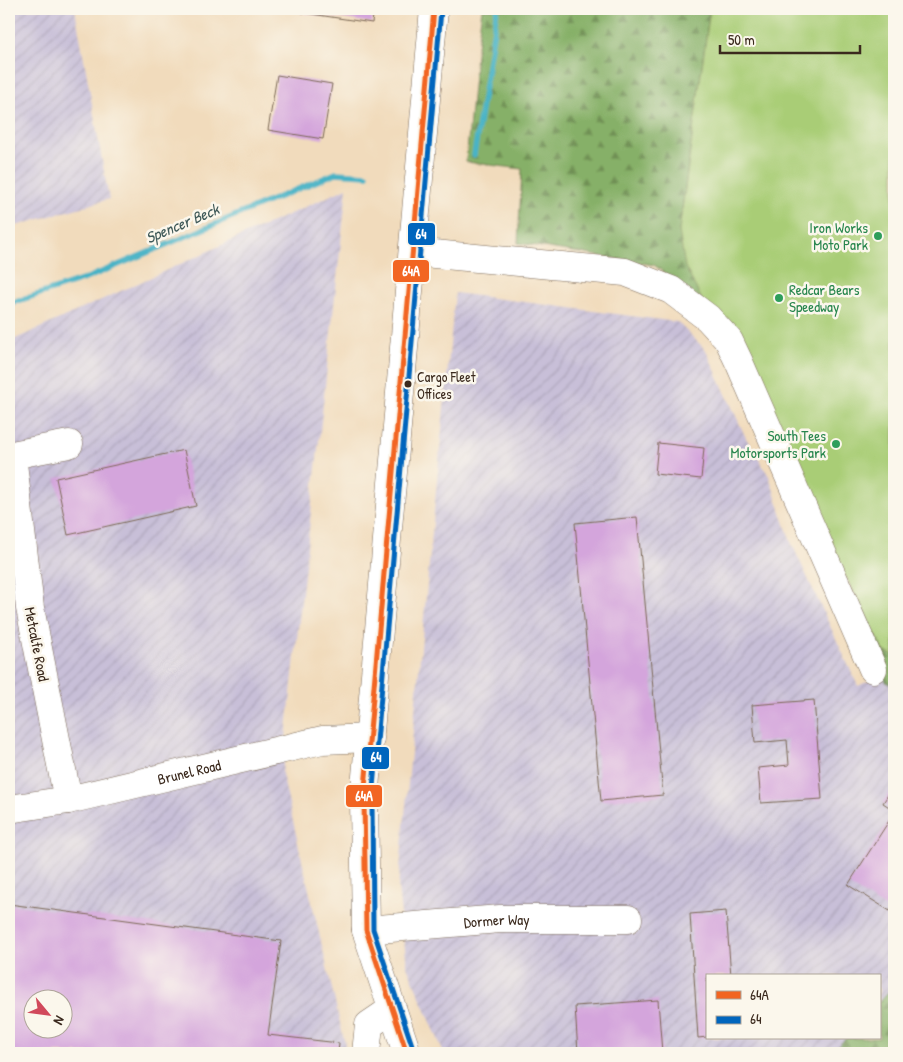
<svg xmlns="http://www.w3.org/2000/svg" width="903" height="1062" font-family="'Patrick Hand',sans-serif">
  <style>
    .industrial { fill: url(#industrial-furrows); fill-rule: evenodd }
    .forest { fill: url(#forest-firs); stroke: #606d42 }
    .park { fill: #a9cd76; stroke: #727c4a }
    .lines { fill: none; stroke-linecap: round; stroke-linejoin: round }
    .stream { stroke: #49b3c6; stroke-width: 5.5 }
    .building { fill: #d4a5dc; fill-rule: evenodd }
    .minor-casing { stroke: #7b6855; stroke-width: 29 }
    .minor { stroke: #fff; stroke-width: 28 }
    .bus-1-casing { stroke: #fbf7ec; stroke-width: 9 }
    .bus-2-casing { stroke: #fbf7ec; stroke-width: 9 }
    .bus-1 { stroke: #f26522; stroke-width: 5 }
    .bus-2 { stroke: #0065bd; stroke-width: 5 }
    .leisure-dot { fill: #2e9e5b; stroke: #fbf7ec; stroke-width: 2 }
    .bus-dot { fill: #3b2a1e; stroke: #fbf7ec; stroke-width: 2 }
    .labels { text-anchor: middle; dominant-baseline: central; stroke-width: 5; stroke-linejoin: round; paint-order: stroke }
    .bus-label { font-size: 14px; fill: #3b2a1e; stroke: #fbf7ec; text-anchor: start }
    .leisure-label { font-size: 15px; fill: #27864d; stroke: #fbf7ec; text-anchor: end }
    .street-label { font-size: 15px; fill: #3b2a1e; stroke: #fbf7ec }
    .water-label { font-size: 16px; font-style: italic; fill: #405a59; stroke: #fbf7ec }
    .line-badge { stroke: #fbf7ec; stroke-width: 2 }
    .badge-label { font-size: 14px; text-anchor: middle; font-weight: bold; fill: #fff }
  </style>
  <defs>
    <pattern id="industrial-furrows" width="10" height="10" patternUnits="userSpaceOnUse" patternTransform="scale(1.25)"><rect width="10" height="10" fill="#c8bfd8"/><path d="M-1 1l2-2M0 10L10 0M9 11l2-2" fill="none" stroke="#ada4b9"/></pattern>
    <pattern id="forest-firs" width="22" height="20" patternUnits="userSpaceOnUse" patternTransform="scale(1.25)"><rect width="22" height="20" fill="#86b067"/><path d="M5 1l3.5 6h-7zM16 11l3.5 6h-7z" fill="#6f8f54"/></pattern>
  </defs>
  <rect width="100%" height="100%" fill="#fbf7ec"/>
  <filter id="ink" filterUnits="userSpaceOnUse"><feTurbulence type="fractalNoise" baseFrequency=".02" numOctaves="2"/><feDisplacementMap in="SourceGraphic" scale="10" xChannelSelector="R" yChannelSelector="G"/><feConvolveMatrix kernelMatrix="1 2 1 2 8 2 1 2 1" color-interpolation-filters="sRGB"/></filter>
  <filter id="wash" filterUnits="userSpaceOnUse"><feTurbulence type="fractalNoise" baseFrequency=".0096" numOctaves="4" result="noise"/><feDisplacementMap in="SourceGraphic" scale="20" xChannelSelector="R" yChannelSelector="G"/><feGaussianBlur stdDeviation="1.12" result="paint"/><feColorMatrix in="noise" values="0 0 0 0 0 0 0 0 0 0 0 0 0 0 0 0 0 1.4 0 .05"/><feComposite in="paint" operator="in"/></filter>
  <g filter="url(#wash)">
    <rect width="100%" height="100%" fill="#f1dbbc"/>
    <g class="industrial">
      <path d="M9,9h66l34,190 -100,29z"/>
      <path d="M347,188l-65,586 65,279h-338v-711zM32,1000h30v30h-30z"/>
      <path d="M455,293l222,29 29,28 40,88 23,38 22,66 67,144 36,-17v316l-15,17v-26h-172v62h139l-15,15h-387l-37,-87 -9,-78z"/>
    </g>
    <g class="forest">
      <path d="M482,9h228l-31,222 24,70 -49,-36 -136,-22 4,-74 -56,-7 10,-108z"/>
      <path d="M894,578v108l-7,-3 -7,-10 -21,-61 8,-20z"/>
      <path d="M894,985v68h-63l15,-15h33v-36z"/>
    </g>
    <path class="park" d="M710,9h184v647l-10,-5 -199,-384 -6,-36z"/>
    <g class="lines">
      <g class="stream">
        <path d="M474,155l23,-146"/>
        <path d="M9,304l76,-25 251,-106 31,2"/>
      </g>
    </g>
    <g id="blocks">
      <g class="building">
        <path d="M277,9h97l-2,14z"/>
        <path d="M277,75l55,9 -9,55 -55,-9z"/>
        <path d="M658,443l46,5 -3,31 -46,-5z"/>
        <path d="M184,450l12,56 -128,29 -12,-57z"/>
        <path d="M637,517l26,278 -62,6 -26,-278z"/>
        <path d="M814,700l8,99 -61,4 -3,-35 31,-3 -2,-25 -32,3 -3,-38z"/>
        <path d="M894,785v25l-11,-7z"/>
        <path d="M894,813v91l-4,7 -42,-26z"/>
        <path d="M9,904l272,37 -13,94 71,8 -1,10h-329zM32,1000h30v30h-30z"/>
        <path d="M726,911l5,65h-24v61l-9,1 -8,-124z"/>
        <path d="M658,1000l4,53h-84l-3,-47z"/>
      </g>
    </g>
  </g>
  <g filter="url(#ink)">
    <use href="#blocks" fill-opacity="0" stroke="#7b6855" stroke-width="1"/>
    <g class="lines">
      <defs>
        <g id="minor">
          <path d="M413,252l212,20 46,18 37,28 21,23 10,21 134,307"/>
          <path d="M68,800l-38,-192 -18,-153 57,-11"/>
          <path id="s1" d="M9,809l59,-9 254,-60 48,-2"/>
          <path id="s2" d="M366,930l134,-11h128"/>
          <path d="M366,1053l3,-28 22,-15"/>
          <path d="M407,1053l-41,-123 -2,-131 70,-790"/>
        </g>
      </defs>
      <use href="#minor" class="minor-casing"/>
      <use href="#minor" class="minor"/>
      <defs>
        <path id="bus-1" d="M407,1053l-41,-123 -2,-131 70,-790"/>
        <path id="bus-2" d="M414,1051l-41,-122 -1,-130 69,-789"/>
      </defs>
      <use href="#bus-1" class="bus-1-casing"/>
      <use href="#bus-2" class="bus-2-casing"/>
      <use href="#bus-1" class="bus-1"/>
      <use href="#bus-2" class="bus-2"/>
    </g>
  </g>
  <g class="leisure-dot">
    <circle cx="878" cy="236" r="5"/>
    <circle cx="779" cy="298" r="5"/>
    <circle cx="836" cy="444" r="5"/>
  </g>
  <circle class="bus-dot" cx="408" cy="384" r="4.5"/>
  <g class="labels">
    <g class="bus-label">
      <text x="417" y="376">Cargo Fleet<tspan x="417" dy="17">Offices</tspan></text>
    </g>
    <g class="leisure-label">
      <text x="868" y="227">Iron Works<tspan x="868" dy="17">Moto Park</tspan></text>
      <text x="789" y="289" text-anchor="start">Redcar Bears<tspan x="789" dy="17">Speedway</tspan></text>
      <text x="826" y="435">South Tees<tspan x="826" dy="17">Motorsports Park</tspan></text>
    </g>
    <g class="street-label">
      <text transform="translate(37 644) rotate(79)">Metcalfe Road</text>
      <text stroke="none"><textPath href="#s1" startOffset="184">Brunel Road</textPath></text>
      <text stroke="none"><textPath href="#s2" startOffset="131">Dormer Way</textPath></text>
    </g>
    <g class="water-label">
      <text transform="translate(182 223) rotate(-23)">Spencer Beck</text>
    </g>
  </g>
  <g class="line-badge">
    <rect x="407" y="222" width="29" height="24" rx="5" fill="#0065bd"/>
    <rect x="392" y="259" width="38" height="24" rx="5" fill="#f26522"/>
    <rect x="361" y="746" width="29" height="24" rx="5" fill="#0065bd"/>
    <rect x="345" y="784" width="38" height="24" rx="5" fill="#f26522"/>
  </g>
  <g class="badge-label">
    <text x="421" y="239">64</text>
    <text x="411" y="276">64A</text>
    <text x="376" y="762">64</text>
    <text x="364" y="801">64A</text>
  </g>
  <rect width="903" height="1062" fill="none" stroke="#fbf7ec" stroke-width="30"/>
  <rect x="706" y="974" width="175" height="65" fill="#fbf7ec" stroke="#aea59a"/>
  <rect x="716" y="991" width="25" height="8" fill="#f26522" stroke="#aea59a"/>
  <text x="750" y="1000" font-size="15" fill="#3b2a1e">64A</text>
  <rect x="716" y="1016" width="25" height="8" fill="#0065bd" stroke="#aea59a"/>
  <text x="750" y="1024" font-size="15" fill="#3b2a1e">64</text>
  <g transform="translate(48 1014) rotate(119)"><circle r="24" fill="#fbf7ec" stroke="#aea59a"/>
  <path d="M0-4L9 19L0 12L-9 19Z" fill="#d1495b"/>
  <text y="-8" font-size="14" font-weight="bold" text-anchor="middle" fill="#3b2a1e">N</text>
  </g>
  <path d="M720 45v8h140v-8" fill="none" stroke="#3b2a1e" stroke-width="2.5"/>
  <text x="728" y="45" font-size="15" fill="#3b2a1e" stroke="#fbf7ec" stroke-width="4" paint-order="stroke">50 m</text>
</svg>
